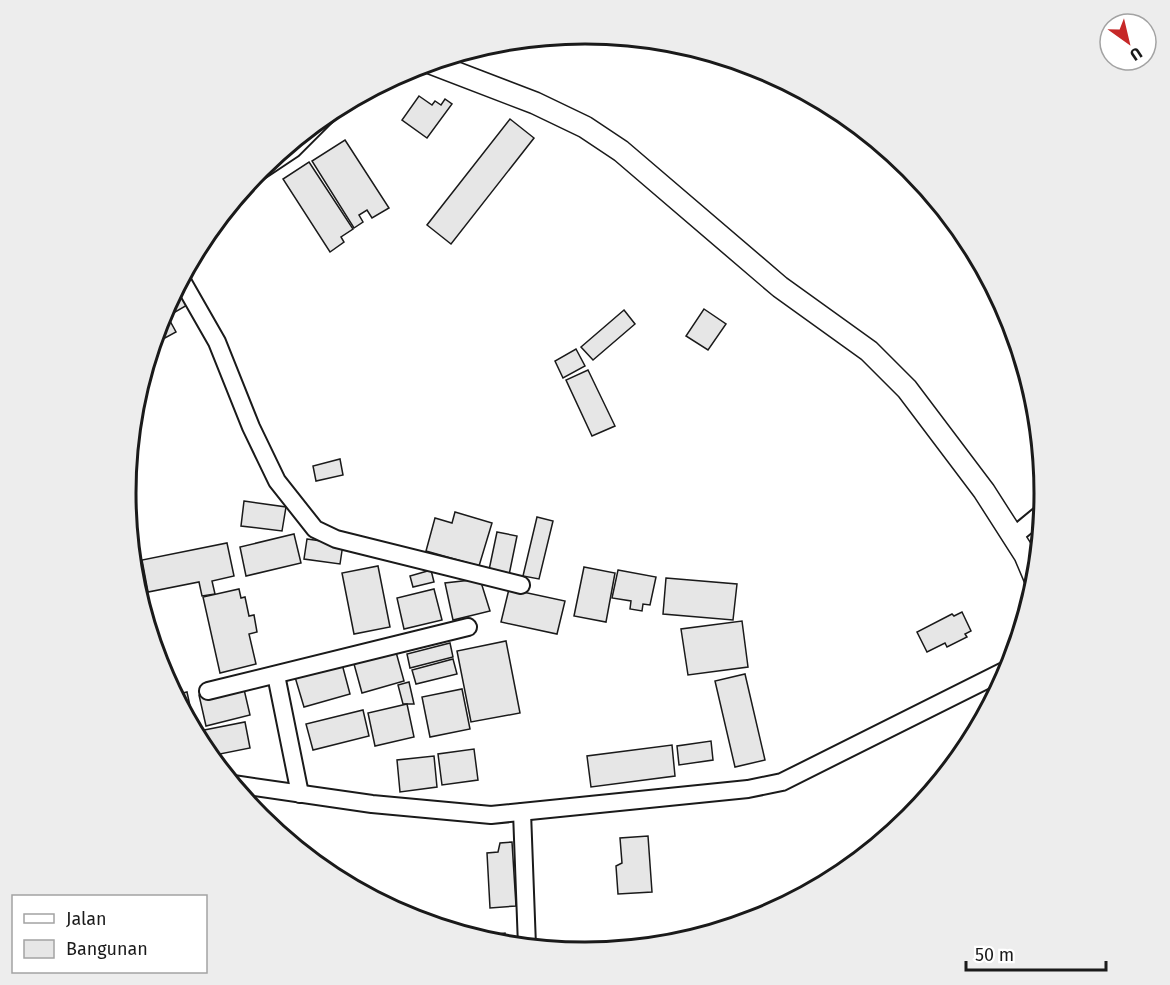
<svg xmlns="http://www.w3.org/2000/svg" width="1170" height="985" font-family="'Fira Sans',sans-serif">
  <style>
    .building { fill: #e6e6e6; stroke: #1a1a1a; stroke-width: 1.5 }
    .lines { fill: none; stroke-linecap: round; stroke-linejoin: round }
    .minor-casing { stroke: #1a1a1a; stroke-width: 20 }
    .tertiary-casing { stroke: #1a1a1a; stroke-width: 24 }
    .minor { stroke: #fff; stroke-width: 16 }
    .tertiary { stroke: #fff; stroke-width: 21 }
    .rim { fill: none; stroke: #1a1a1a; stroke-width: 3 }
  </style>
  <rect width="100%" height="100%" fill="#fff"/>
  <g class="building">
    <path d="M419,96l13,9 3,-4 6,4 4,-6 7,5 -25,34 -25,-18z"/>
    <path d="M510,119l24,19 -83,106 -24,-19z"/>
    <path d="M345,140l44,68 -17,10 -5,-8 -8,5 4,7 -9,6 -42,-67z"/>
    <path d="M309,162l44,67 -12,8 3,5 -14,10 -47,-73z"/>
    <path d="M178,285l11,19 -19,11 -4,-8z"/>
    <path d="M704,309l22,15 -18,26 -22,-14z"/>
    <path d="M164,310l12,22 -22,12 -1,-2z"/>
    <path d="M624,310l11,14 -42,36 -12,-13z"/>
    <path d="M576,349l9,17 -22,12 -8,-17z"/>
    <path d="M588,370l27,56 -23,10 -26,-56z"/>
    <path d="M340,459l3,16 -27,6 -3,-15z"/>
    <path d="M244,501l42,6 -4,24 -41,-5z"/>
    <path d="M455,512l37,11 -13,43 -53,-15 9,-33 17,5z"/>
    <path d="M537,517l16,4 -14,58 -16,-3z"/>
    <path d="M497,532l20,4 -8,39 -20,-5z"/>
    <path d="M294,534l7,29 -55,13 -6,-29z"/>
    <path d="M307,539l36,5 -3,20 -36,-5z"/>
    <path d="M227,543l7,33 -22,5 3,13 -13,2 -3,-14 -51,10 -6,-32z"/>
    <path d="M139,556l7,33 -9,2 -5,-33z"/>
    <path d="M378,566l12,61 -36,7 -12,-61z"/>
    <path d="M584,567l31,6 -9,49 -32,-6z"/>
    <path d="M431,570l3,12 -21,5 -3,-11z"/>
    <path d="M618,570l38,7 -6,28 -7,-1 -1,7 -12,-2 1,-8 -19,-3z"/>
    <path d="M666,578l71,6 -4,36 -70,-6z"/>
    <path d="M480,579l10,32 -37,9 -8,-37z"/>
    <path d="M239,589l2,9 4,-1 4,19 5,-1 3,17 -8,2 7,30 -36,9 -17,-76z"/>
    <path d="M434,589l8,31 -38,9 -7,-31z"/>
    <path d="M509,589l56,12 -8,33 -56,-12z"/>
    <path d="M962,612l9,19 -6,3 2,3 -20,10 -2,-4 -18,9 -10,-20 35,-18 2,2z"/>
    <path d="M742,621l6,46 -60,8 -7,-46z"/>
    <path d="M506,641l14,72 -49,9 -14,-71z"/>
    <path d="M450,643l3,14 -43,11 -3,-14z"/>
    <path d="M396,652l8,29 -42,12 -8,-29z"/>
    <path d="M453,659l4,15 -41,10 -4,-14z"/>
    <path d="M342,664l8,30 -46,13 -9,-30z"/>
    <path d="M745,674l20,86 -30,7 -20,-86z"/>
    <path d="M409,682l5,22h-11l-5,-19z"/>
    <path d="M243,685l7,30 -44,11 -7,-31z"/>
    <path d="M462,689l8,40 -40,8 -8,-40z"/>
    <path d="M187,692l8,37h-2l-18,-34z"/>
    <path d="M407,704l7,33 -39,9 -7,-33z"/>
    <path d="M363,710l6,26 -56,14 -7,-26z"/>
    <path d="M245,722l5,26 -40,8 -16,-24z"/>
    <path d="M711,741l2,19 -34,5 -2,-19z"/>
    <path d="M672,745l3,31 -84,11 -4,-31z"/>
    <path d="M474,749l4,31 -36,5 -4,-31z"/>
    <path d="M434,756l3,31 -37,5 -3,-32z"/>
    <path d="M648,836l4,56 -34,2 -2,-28 6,-3 -2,-25z"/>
    <path d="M512,842l4,64 -26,2 -3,-55 11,-1 2,-9z"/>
    <path d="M505,933l1,11 -31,-7z"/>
  </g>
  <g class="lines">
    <defs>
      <g id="minor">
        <path d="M254,175l39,-26 40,-40"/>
        <path d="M181,279l36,63 34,85 26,54 38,48 21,10 185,46"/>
        <path d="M1014,536l29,-24"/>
        <path d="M276,675l24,119"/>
        <path d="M208,691l260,-64"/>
        <path d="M233,784l139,20 119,11 257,-26 34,-7 228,-114"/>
        <path d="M522,812l5,134"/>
      </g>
      <path id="tertiary" d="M428,62l107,41 50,24 36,24 159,136 89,64 38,38 77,102 41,64 11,26"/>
    </defs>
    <use href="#minor" class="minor-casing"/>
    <use href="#tertiary" class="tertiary-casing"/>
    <use href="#minor" class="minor"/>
    <use href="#tertiary" class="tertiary"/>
  </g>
  <path d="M0 0H1170V985H0ZM136 493a449 449 0 1 1 898 0a449 449 0 1 1-898 0Z" fill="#ededed" fill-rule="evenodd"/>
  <path class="rim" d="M136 493a449 449 0 1 1 898 0a449 449 0 1 1-898 0Z"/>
  <rect x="12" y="895" width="195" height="78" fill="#ffffff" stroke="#a3a3a3" stroke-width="1.5"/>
  <rect x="24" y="914" width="30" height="9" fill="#ffffff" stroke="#a3a3a3" stroke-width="1.5"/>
  <text x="66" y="925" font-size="18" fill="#1a1a1a">Jalan</text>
  <rect x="24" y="940" width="30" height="18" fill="#e6e6e6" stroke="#a3a3a3" stroke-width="1.5"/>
  <text x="66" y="955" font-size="18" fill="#1a1a1a">Bangunan</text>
  <g transform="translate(1128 42) rotate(146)"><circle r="28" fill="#ffffff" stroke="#a3a3a3" stroke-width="1.5"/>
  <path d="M0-4.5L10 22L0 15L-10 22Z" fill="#c62828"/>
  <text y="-9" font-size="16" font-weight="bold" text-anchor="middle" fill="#1a1a1a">U</text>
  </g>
  <path d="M966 961v9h140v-9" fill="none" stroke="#1a1a1a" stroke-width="3"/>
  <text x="975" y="961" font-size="18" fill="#1a1a1a" stroke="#ffffff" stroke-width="4.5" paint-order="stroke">50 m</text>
</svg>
